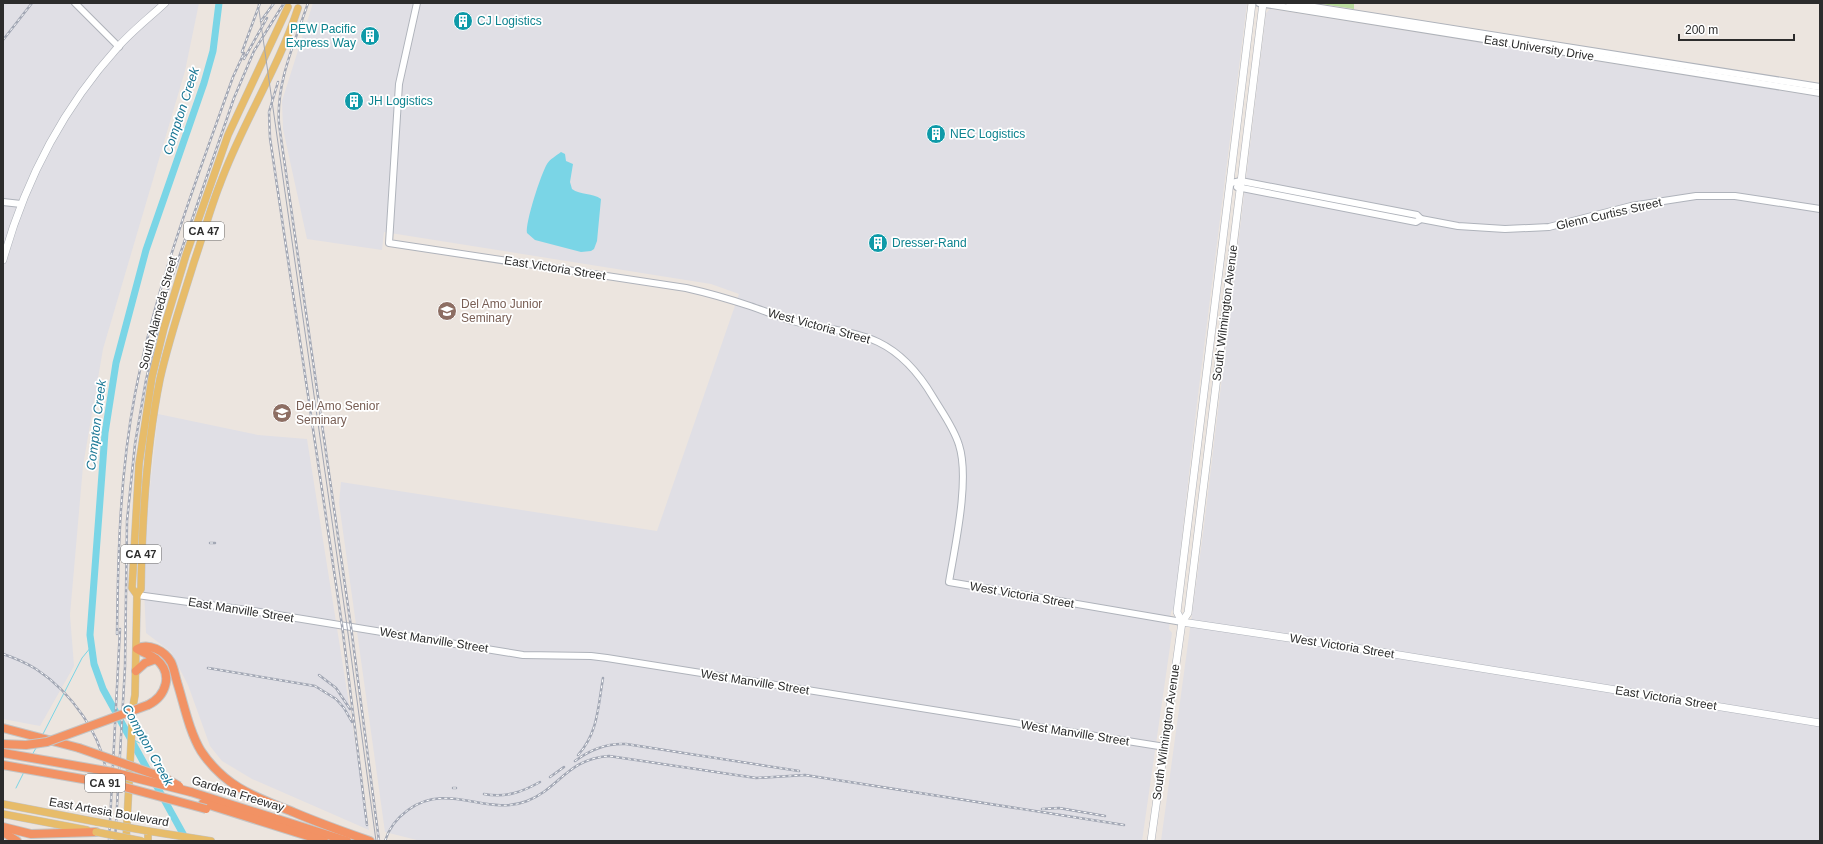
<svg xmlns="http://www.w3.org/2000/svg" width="1823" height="844" font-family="Arial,sans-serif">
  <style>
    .industrial { fill: #e0dfe5 }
    .green { fill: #bcdea0 }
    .water { fill: #7ad5e6 }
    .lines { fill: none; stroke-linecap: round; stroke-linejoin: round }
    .stream { stroke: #7ad5e6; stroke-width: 1 }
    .river { stroke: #7ad5e6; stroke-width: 7 }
    .tertiary-casing { stroke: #afb3bb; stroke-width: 8 }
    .secondary-casing { stroke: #afb3bb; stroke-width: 8 }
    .primary-casing { stroke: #c4c4c4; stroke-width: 8 }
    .motorway-casing { stroke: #c4c4c4; stroke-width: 10 }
    .tertiary { stroke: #fff; stroke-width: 6 }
    .secondary { stroke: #fff; stroke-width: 7 }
    .primary { stroke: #e7bc6a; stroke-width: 7 }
    .motorway { stroke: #f29264; stroke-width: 8 }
    .tram { stroke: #a2a7b4; stroke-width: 1 }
    .rail-casing { stroke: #a2a7b4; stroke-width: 2.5 }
    .rail { stroke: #fff; stroke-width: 1; stroke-dasharray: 3; stroke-linecap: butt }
    .primary-bridge-casing { stroke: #c4c4c4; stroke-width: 8; stroke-linecap: butt }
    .motorway-bridge-casing { stroke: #c4c4c4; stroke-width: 10; stroke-linecap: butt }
    .primary-bridge { stroke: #e7bc6a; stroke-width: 7 }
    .motorway-bridge { stroke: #f29264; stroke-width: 8 }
    .labels { text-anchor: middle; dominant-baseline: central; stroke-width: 3.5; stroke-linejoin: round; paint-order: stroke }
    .shield { fill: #fff; stroke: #6b6b6b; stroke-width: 1 }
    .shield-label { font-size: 11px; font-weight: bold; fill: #2c2c2c }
    .culture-label { font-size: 12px; fill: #0d838f; stroke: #fff; text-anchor: start }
    .street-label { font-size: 12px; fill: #2c2c2c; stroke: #fff }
    .education-label { font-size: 12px; fill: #785e54; stroke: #fff; text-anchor: start }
    .water-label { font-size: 13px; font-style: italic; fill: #187694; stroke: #fff }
  </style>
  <rect width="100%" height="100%" fill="#ece5df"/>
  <g class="industrial">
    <path d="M3,3h196l-14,68 -82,278 -20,117 -13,149 4,51 -34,60 -37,-7z"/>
    <path d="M313,3h934l-50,400 -23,205 -3,4 -2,17 3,4 -30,208h-721l-36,-9 -46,-329 2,-21 316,49 82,-237 -28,-10 -327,-52 -2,18 -75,-11 -24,-110 -1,-28z"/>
    <path d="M1270,9l550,88v744h-659l43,-315 62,-513z"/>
    <path d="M158,414l100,21 49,4 62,391 -117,-51 -30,-18 -12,-15 -22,-61 -17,-33 -25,-19 -2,-44 2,-64z"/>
  </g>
  <path class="green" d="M1316,3h38v6z"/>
  <path class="water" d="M561,152l4,2 1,7 7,3 -3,18 2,7c8,6 21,4 29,10l-4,42 -3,8 -3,2 -10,1 -46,-12 -8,-7c-2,-10 14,-59 20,-69 3,-5 9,-8 14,-12z"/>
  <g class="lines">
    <g class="stream">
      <path d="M43,734l39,-76 9,-11"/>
      <path d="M134,740l19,10"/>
      <path d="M32,755l4,-7"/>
      <path d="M16,788l8,-16"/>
    </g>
    <path class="river" d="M187,841l-84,-152 -9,-25 -4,-29 15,-202 11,-70 30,-113 58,-167 9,-32 6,-48"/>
    <defs>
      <g id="tertiary">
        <path d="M75,3l44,44"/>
        <path d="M417,3l-18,81 -10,159 297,45c22,5 43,11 64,18 15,5 29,11 43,15 27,8 60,9 85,21 23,11 42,33 55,55 9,15 21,31 26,48 11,34 -4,101 -10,137l233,40"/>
        <path d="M1259,3l561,90"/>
        <path d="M1289,3l531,84"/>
        <path d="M1231,183l10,-2 10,2 166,32 4,4 37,7 47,3 44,-2 82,-21 65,-10h39l85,13"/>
        <path d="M1237,187l179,35 5,-3"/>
        <path d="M3,202l18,2"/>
        <path d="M137,595l110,15 276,45 68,1 16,2 558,89"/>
      </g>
      <g id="secondary">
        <path d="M3,260c22,-79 60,-152 115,-213 14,-16 31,-29 47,-44"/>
        <path d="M1182,622l168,25 470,76"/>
        <path d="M1182,622l-5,-10 75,-609"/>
        <path d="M1151,841l31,-219 6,-9 75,-610"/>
      </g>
      <g id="primary">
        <path d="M137,595l-5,-7 7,-124 13,-87 12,-49 22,-73 42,-120 60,-128"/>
        <path d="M3,804l94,18"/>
        <path d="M3,814l84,16"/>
        <path d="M126,841l7,-135 2,-11 2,-100 4,-6c1,-70 5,-141 19,-210 9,-40 22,-78 34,-117 9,-26 16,-53 26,-78 22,-61 58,-114 78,-176"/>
        <path d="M148,841v-10l63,10"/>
      </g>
      <g id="motorway">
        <path d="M136,671l9,-8 11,-4"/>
        <path d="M148,705c18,-9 26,-31 8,-46 -6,-5 -13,-6 -19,-10 11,-7 28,2 34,13 3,6 4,13 6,20 7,22 12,49 24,69 24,36 54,46 92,61 26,11 51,20 77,29"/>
        <path d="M3,728l76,20"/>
        <path d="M191,792l156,49"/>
        <path d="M203,803l121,38"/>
        <path d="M3,827l28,7 65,-2"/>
        <path d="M3,832l14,9"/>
      </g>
    </defs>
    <use href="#tertiary" class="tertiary-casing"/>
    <use href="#secondary" class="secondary-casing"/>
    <use href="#primary" class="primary-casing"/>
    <use href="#motorway" class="motorway-casing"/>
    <use href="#tertiary" class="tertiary"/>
    <use href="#secondary" class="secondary"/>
    <use href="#primary" class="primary"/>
    <use href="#motorway" class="motorway"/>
    <path class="tram" d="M258,3l89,623 29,215"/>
    <defs>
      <g id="rail">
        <path d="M308,3c-13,39 -32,79 -29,121l72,503 28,214"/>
        <path d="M261,21l13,-18"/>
        <path d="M3,40l29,-37"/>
        <path d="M242,52l18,-49"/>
        <path d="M244,59l23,-41"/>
        <path d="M278,82l-9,30 1,26 72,487 25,200"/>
        <path d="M210,543h5"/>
        <path d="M117,634c1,-81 3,-161 18,-240 21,-109 61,-213 98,-317l11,-24"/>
        <path d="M3,654c12,4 23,9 33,15 35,23 67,66 71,109"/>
        <path d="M208,668l107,18 21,13 8,9 8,14"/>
        <path d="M319,675l17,13 14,21"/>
        <path d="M578,755c20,-22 20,-48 25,-77"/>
        <path d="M575,761c16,-12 32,-18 51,-17l173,27"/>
        <path d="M550,777l14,-10"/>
        <path d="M453,788h3"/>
        <path d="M484,794c22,4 38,-2 56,-12"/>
        <path d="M1042,809l17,-1 46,8"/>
        <path d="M109,841l11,-212"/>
        <path d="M115,841l10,-174 2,-146 8,-77 11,-64 21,-88 67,-194 20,-47 30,-48"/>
        <path d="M385,841c4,-13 12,-23 23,-31 40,-29 79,7 119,-9 33,-13 40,-42 82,-45l147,22 49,-3 319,50"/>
      </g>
    </defs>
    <use href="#rail" class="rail-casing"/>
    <use href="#rail" class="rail"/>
    <defs>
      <g id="primary-bridge">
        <path d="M97,822l51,9"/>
        <path d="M96,832l46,9"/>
      </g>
      <g id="motorway-bridge">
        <path d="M3,744l23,1 21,-3 101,-37"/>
        <path d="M79,748l86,30 14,8"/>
        <path d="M3,753l109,19 79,20"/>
        <path d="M3,765l114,20 89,24"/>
      </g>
    </defs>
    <use href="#primary-bridge" class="primary-bridge-casing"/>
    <use href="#motorway-bridge" class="motorway-bridge-casing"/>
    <use href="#primary-bridge" class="primary-bridge"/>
    <use href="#motorway-bridge" class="motorway-bridge"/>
  </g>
  <defs>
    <symbol id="building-disc" viewBox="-11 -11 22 22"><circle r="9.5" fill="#0f9aa8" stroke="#fff"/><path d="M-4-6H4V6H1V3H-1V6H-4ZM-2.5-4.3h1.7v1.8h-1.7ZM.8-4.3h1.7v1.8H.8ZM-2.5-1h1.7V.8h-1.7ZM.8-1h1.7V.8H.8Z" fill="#fff"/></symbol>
    <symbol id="school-disc" viewBox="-11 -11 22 22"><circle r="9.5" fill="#8d6e63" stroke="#fff"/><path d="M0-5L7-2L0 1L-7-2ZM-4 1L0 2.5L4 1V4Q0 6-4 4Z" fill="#fff"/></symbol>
  </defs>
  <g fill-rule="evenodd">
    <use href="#building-disc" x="452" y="10" width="22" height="22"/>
    <use href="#building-disc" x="359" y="25" width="22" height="22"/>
    <use href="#building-disc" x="343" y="90" width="22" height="22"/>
    <use href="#building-disc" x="925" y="123" width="22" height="22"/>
    <use href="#building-disc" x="867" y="232" width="22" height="22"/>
    <use href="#school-disc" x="436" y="300" width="22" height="22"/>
    <use href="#school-disc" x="271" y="402" width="22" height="22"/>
  </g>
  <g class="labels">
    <g class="shield">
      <rect x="184" y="222" width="40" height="18" rx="3"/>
      <rect x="121" y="545" width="40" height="18" rx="3"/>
      <rect x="85" y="774" width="40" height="18" rx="3"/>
    </g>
    <g class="shield-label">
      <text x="204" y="231">CA 47</text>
      <text x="141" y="554">CA 47</text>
      <text x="105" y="783">CA 91</text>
    </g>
    <g class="culture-label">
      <text x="477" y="21">CJ Logistics</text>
      <text x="356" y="29" text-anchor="end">PEW Pacific<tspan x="356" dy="14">Express Way</tspan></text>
      <text x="368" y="101">JH Logistics</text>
      <text x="950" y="134">NEC Logistics</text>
      <text x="892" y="243">Dresser-Rand</text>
    </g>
    <g class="street-label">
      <text transform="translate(1539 48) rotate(9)">East University Drive</text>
      <text transform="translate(1609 214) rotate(-13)">Glenn Curtiss Street</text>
      <text transform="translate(555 268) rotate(9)">East Victoria Street</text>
      <text transform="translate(158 313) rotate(-75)">South Alameda Street</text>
      <text transform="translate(1225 313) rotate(-83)">South Wilmington Avenue</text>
      <text transform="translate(819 326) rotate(15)">West Victoria Street</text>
      <text transform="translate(1022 595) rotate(10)">West Victoria Street</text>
      <text transform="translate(241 610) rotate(9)">East Manville Street</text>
      <text transform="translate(434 640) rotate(9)">West Manville Street</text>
      <text transform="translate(1342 646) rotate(9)">West Victoria Street</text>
      <text transform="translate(755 682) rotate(9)">West Manville Street</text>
      <text transform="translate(1666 698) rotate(9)">East Victoria Street</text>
      <text transform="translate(1166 732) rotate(-82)">South Wilmington Avenue</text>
      <text transform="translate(1075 733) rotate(9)">West Manville Street</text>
      <text transform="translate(238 794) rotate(17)">Gardena Freeway</text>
      <text transform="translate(109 812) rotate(10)">East Artesia Boulevard</text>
    </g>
    <g class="education-label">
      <text x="461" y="304">Del Amo Junior<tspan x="461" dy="14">Seminary</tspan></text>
      <text x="296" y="406">Del Amo Senior<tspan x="296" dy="14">Seminary</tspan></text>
    </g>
    <g class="water-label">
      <text transform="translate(181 111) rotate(-72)">Compton Creek</text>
      <text transform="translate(96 425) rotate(-83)">Compton Creek</text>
      <text transform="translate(148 745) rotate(61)">Compton Creek</text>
    </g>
  </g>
  <rect width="1823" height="844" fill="none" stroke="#2c2c2c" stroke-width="8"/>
  <path d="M1679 34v6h115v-6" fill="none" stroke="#2c2c2c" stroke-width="2"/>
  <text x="1685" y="34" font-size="12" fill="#2c2c2c" stroke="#ffffff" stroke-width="3" paint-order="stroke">200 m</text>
</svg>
